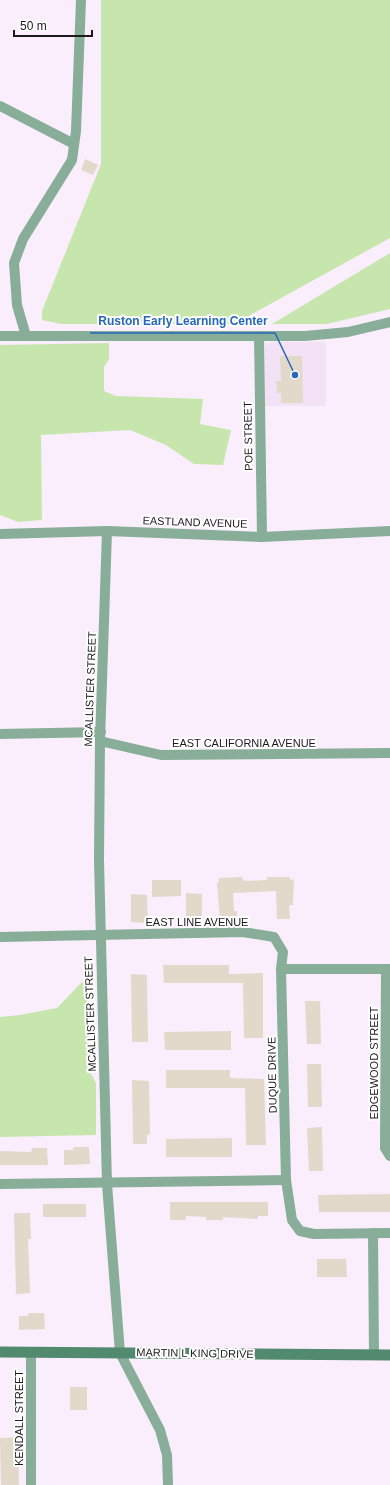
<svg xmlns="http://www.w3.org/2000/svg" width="390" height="1485" font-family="Arial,sans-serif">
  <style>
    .built { fill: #f3e2f6 }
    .green { fill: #c7e6ad }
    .building { fill: #e2d9cb }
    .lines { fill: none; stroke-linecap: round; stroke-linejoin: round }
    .minor { stroke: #88ad99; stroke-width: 10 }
    .secondary { stroke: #528a6f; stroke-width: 11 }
    .labels { text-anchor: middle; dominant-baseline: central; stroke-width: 4; stroke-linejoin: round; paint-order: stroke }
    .street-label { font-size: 11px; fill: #1d191d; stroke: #fff }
    .leader { fill: none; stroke: #2667b8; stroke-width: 1.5 }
    .callout-dot { fill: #2667b8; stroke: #fff; stroke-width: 1.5 }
    .callout-label { font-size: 12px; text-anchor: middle; font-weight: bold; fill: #2667b8; stroke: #fff; stroke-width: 4; stroke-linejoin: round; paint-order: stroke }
  </style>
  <rect width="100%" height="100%" fill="#faeefc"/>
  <path class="built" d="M271,342h55v64h-61v-61z"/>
  <g class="green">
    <path d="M101,0h289v238l-156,86h-173l-19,-4v-9l59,-147z"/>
    <path d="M390,253v56l-63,15h-55z"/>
    <path d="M109,343v16l-5,8v24l12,5 87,3 -3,25 31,6 -8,35 -29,-1 -28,-19 -36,-15 -89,5 1,85 -24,2 -18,-7v-170z"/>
    <path d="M83,981l4,8 1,80 8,14v52l-96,2v-120l20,-2 37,-7z"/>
  </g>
  <g class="building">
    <path d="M85,159l13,6 -5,10 -12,-5z"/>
    <path d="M280,356h22l1,47h-22v-10h-4l-1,-12h5z"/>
    <path d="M242,877l1,3 4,1 20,-1v-3h23v3l4,-1 -1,26h-4l1,14h-13l-1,-28 -43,2 1,18h3v9h-17l-3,-38h2v-4z"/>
    <path d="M152,880h29v16l-29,1z"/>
    <path d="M186,893l16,1v28h-16z"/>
    <path d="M131,894l16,1 1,28 -17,-1z"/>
    <path d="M163,965h66v9l34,-1v65h-19l-1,-55h-79z"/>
    <path d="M131,974l16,1 1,67h-16z"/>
    <path d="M305,1001h15l1,43h-14z"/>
    <path d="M231,1031v19h-66l-1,-18z"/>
    <path d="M307,1064h14l1,43h-14z"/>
    <path d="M166,1070h64v8l34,1 2,66h-20l-1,-57h-79z"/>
    <path d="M132,1080l17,1 1,53 -3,1v9h-14z"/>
    <path d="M322,1127l1,44h-14l-2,-43z"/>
    <path d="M232,1138v19h-66v-18z"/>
    <path d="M74,1147h15l1,17 -26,1v-15h9z"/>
    <path d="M32,1148h15l1,17h-48v-14l31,1z"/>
    <path d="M390,1194v18h-71l-1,-17z"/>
    <path d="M170,1202h98v14h-10v3l-35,-2v3h-17v-3l-20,-1v4h-16z"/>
    <rect x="43" y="1204" width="43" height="13"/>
    <path d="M14,1213h16l1,26h-3l2,54 -14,1z"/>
    <path d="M317,1259h29l1,18h-30z"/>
    <path d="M29,1313h15l1,16 -26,1v-14h9z"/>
    <rect x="70" y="1387" width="17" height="23"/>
    <path d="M18,1437l1,48h-18l-1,-47z"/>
  </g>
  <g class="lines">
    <g class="minor">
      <path d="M0,106l74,38"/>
      <path d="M0,336h305l43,-4 42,-10"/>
      <path d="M26,336l-9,-31 -3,-42 9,-24 49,-79 4,-29 5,-131"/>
      <path d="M259,336l3,201"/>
      <path d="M107,531l-7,210 -1,119 8,324 13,169 40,77 7,25 1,30"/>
      <path d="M0,534l107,-3 155,6 128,-6"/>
      <path d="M0,734l101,-2"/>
      <path d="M100,741l61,14 229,-2"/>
      <path d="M0,937l243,-5 31,5 9,15 -2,17 5,211 6,40 8,11 14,3 76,-1"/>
      <path d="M281,969h109"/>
      <path d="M386,969l-1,179 5,8"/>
      <path d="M0,1184l286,-4"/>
      <path d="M373,1233l1,122"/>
      <path d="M31,1352v133"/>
    </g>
    <path class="secondary" d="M0,1352l390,3"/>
  </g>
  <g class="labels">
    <g class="street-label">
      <text transform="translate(248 436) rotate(-91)">POE STREET</text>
      <text transform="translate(195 522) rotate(2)">EASTLAND AVENUE</text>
      <text transform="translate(90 689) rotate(-88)">MCALLISTER STREET</text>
      <text x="244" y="743">EAST CALIFORNIA AVENUE</text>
      <text x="197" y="922">EAST LINE AVENUE</text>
      <text transform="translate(90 1014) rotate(-92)">MCALLISTER STREET</text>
      <text transform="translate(374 1063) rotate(-90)">EDGEWOOD STREET</text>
      <text transform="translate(272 1075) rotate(-91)">DUQUE DRIVE</text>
      <text transform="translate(195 1353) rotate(1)">MARTIN L KING DRIVE</text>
      <text transform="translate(19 1418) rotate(-90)">KENDALL STREET</text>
    </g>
  </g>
  <path class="leader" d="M295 375L275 333H90"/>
  <circle class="callout-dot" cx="295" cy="375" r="4"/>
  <g class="callout-label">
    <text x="183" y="325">Ruston Early Learning Center</text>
  </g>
  <path d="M14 30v6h78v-6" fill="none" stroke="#1d191d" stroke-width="2"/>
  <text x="20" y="30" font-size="12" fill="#1d191d" stroke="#ffffff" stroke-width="3" paint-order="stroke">50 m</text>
</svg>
